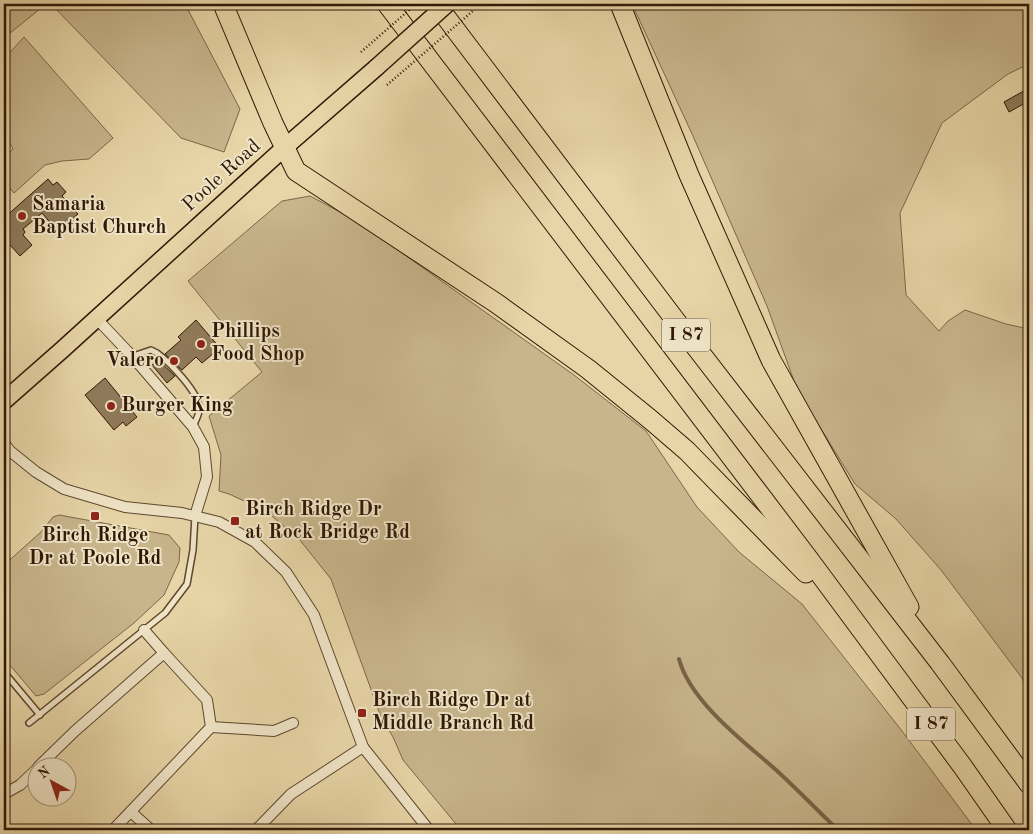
<svg xmlns="http://www.w3.org/2000/svg" width="1033" height="834" font-family="'Old Standard TT',serif">
  <style>
    .green { fill: #c8b58c; stroke: #7c6649 }
    .lines { fill: none; stroke-linecap: round; stroke-linejoin: round }
    .stream { stroke: #796346; stroke-width: 4 }
    .building { fill: #8f7a5a; stroke: #301806 }
    .lane-casing { stroke: #5e472e; stroke-width: 8 }
    .street-casing { stroke: #5e472e; stroke-width: 12 }
    .primary-casing { stroke: #301806; stroke-width: 19 }
    .highway-casing { stroke: #301806; stroke-width: 21 }
    .lane { stroke: #efe4c6; stroke-width: 5 }
    .street { stroke: #efe4c6; stroke-width: 10 }
    .primary { stroke: #e7d5a7; stroke-width: 16 }
    .highway { stroke: #e7d5a7; stroke-width: 19 }
    .primary-bridge-casing { stroke: #301806; stroke-width: 19; stroke-linecap: butt }
    .path-bridge { stroke: #301806; stroke-width: 2.5; stroke-dasharray: 1 2.5; stroke-linecap: butt }
    .primary-bridge { stroke: #e7d5a7; stroke-width: 16 }
    .poi-dot { fill: #8f2418; stroke: #efe4c6; stroke-width: 2 }
    .labels { text-anchor: middle; dominant-baseline: central; stroke-width: 4; stroke-linejoin: round; paint-order: stroke }
    .shield { fill: #efe4c6; stroke: #695540; stroke-width: 1 }
    .shield-label { font-size: 19px; font-weight: bold; fill: #301806 }
    .street-label { font-size: 20px; fill: #301806; stroke: #efe4c6 }
    .poi-label { font-size: 20px; font-weight: bold; fill: #301806; stroke: #efe4c6; text-anchor: start }
  </style>
  <rect width="100%" height="100%" fill="#e7d5a7"/>
  <filter id="stains"><feTurbulence type="fractalNoise" baseFrequency=".004" numOctaves="4"/><feColorMatrix values="0 0 0 0 .2 0 0 0 0 .09 0 0 0 0 .02 0 0 0 .5 -.17"/></filter>
  <radialGradient id="worn" r=".72"><stop offset=".6" stop-color="#630" stop-opacity="0"/><stop offset="1" stop-color="#630" stop-opacity=".3"/></radialGradient>
  <g class="green">
    <path d="M4,4h42l-42,34z"/>
    <path d="M51,4h134l55,105 -16,43 -43,-14z"/>
    <path d="M632,4h397v60l-21,10 -66,49 -42,90 6,82 33,36 9,-10 17,-11 41,14 23,5v367l-7,-18 -81,-108 -45,-51 -41,-35 -47,-76 -14,-27 -27,-75 -74,-170z"/>
    <path d="M24,37l89,101 -24,21 -27,2 -17,4 -31,28 -10,-12v-23l9,-9 -9,-18v-72z"/>
    <path d="M310,196l47,25 217,154 72,56 51,76 42,45 63,52 100,127 74,99h-515l-58,-70 -10,-23 -12,-20 -50,-138 -32,-40 -33,-28 -37,-17 -10,-3 2,-36 -12,-39 53,-44 -74,-91 94,-80z"/>
    <path d="M59,515l110,20 11,13 -1,14 -15,33 -30,28 -90,71 -8,2 -32,-38v-93l37,-33 12,-15z"/>
  </g>
  <g class="lines">
    <path class="stream" d="M679,659c11,42 64,82 96,110 22,20 42,41 63,61"/>
  </g>
  <g class="building">
    <path d="M1029,88v13l-20,11 -5,-10z"/>
    <path d="M48,179l5,6 4,-3 9,10 -4,4 16,18 -6,5 2,3 -8,7 -2,-2 -6,5 -16,-19 -19,16 2,3 -2,3 9,10 -12,11 -10,-11 -6,6v-33z"/>
    <path d="M196,320l24,28 -18,15 -6,-6 -14,13 -17,-16 16,-14 -3,-3z"/>
    <path d="M158,360l17,16 -8,7 -15,-18z"/>
    <path d="M105,378l32,39 -11,9 -3,-4 -9,8 -29,-35z"/>
  </g>
  <g class="lines">
    <defs>
      <g id="lane">
        <path d="M133,356l18,-6 6,3c12,9 42,39 42,55 1,6 -4,13 -6,19"/>
        <path d="M4,672l36,43"/>
        <path d="M29,723l136,-110 22,-29 6,-34 2,-34"/>
      </g>
      <g id="street">
        <path d="M97,319l35,37 61,71 11,20 3,30 -12,39"/>
        <path d="M4,443l6,8 26,21 28,17 61,18 57,6 37,9 36,20 31,30 28,43 49,132 66,83"/>
        <path d="M144,630l20,23"/>
        <path d="M211,727l63,4 19,-8"/>
        <path d="M39,766l36,-35 89,-78 43,47 4,27 -98,103"/>
        <path d="M4,794l16,-9 18,-17"/>
        <path d="M131,812l20,18"/>
        <path d="M256,830l35,-36 72,-47"/>
      </g>
      <path id="primary" d="M4,401l59,-52 221,-201 93,-81"/>
      <g id="highway">
        <path d="M223,4l50,119 23,48 200,132 92,66 63,51 36,31 119,122"/>
        <path d="M387,4l421,554 155,209 44,63"/>
        <path d="M436,4l249,329 255,330 89,121"/>
        <path d="M620,4l69,171 82,185 138,247"/>
      </g>
    </defs>
    <use href="#lane" class="lane-casing"/>
    <use href="#street" class="street-casing"/>
    <use href="#primary" class="primary-casing"/>
    <use href="#highway" class="highway-casing"/>
    <use href="#lane" class="lane"/>
    <use href="#street" class="street"/>
    <use href="#primary" class="primary"/>
    <use href="#highway" class="highway"/>
    <defs>
      <path id="primary-bridge" d="M377,67l70,-63"/>
    </defs>
    <use href="#primary-bridge" class="primary-bridge-casing"/>
    <g class="path-bridge">
      <path d="M361,52l55,-48"/>
      <path d="M387,85l94,-81"/>
    </g>
    <use href="#primary-bridge" class="primary-bridge"/>
  </g>
  <g class="poi-dot">
    <circle cx="22" cy="216" r="5"/>
    <circle cx="201" cy="344" r="5"/>
    <circle cx="174" cy="361" r="5"/>
    <circle cx="111" cy="406" r="5"/>
    <rect x="90" y="511" width="10" height="10" rx="2.5"/>
    <rect x="230" y="516" width="10" height="10" rx="2.5"/>
    <rect x="357" y="708" width="10" height="10" rx="2.5"/>
  </g>
  <g class="labels">
    <g class="shield">
      <rect x="662" y="318.5" width="48" height="33" rx="4"/>
      <rect x="907" y="707.5" width="48" height="33" rx="4"/>
    </g>
    <g class="shield-label">
      <text x="686" y="335">I 87</text>
      <text x="931" y="724">I 87</text>
    </g>
    <g class="street-label">
      <text transform="translate(222 176) rotate(-42)">Poole Road</text>
    </g>
    <g class="poi-label">
      <text x="32" y="205">Samaria<tspan x="32" dy="23">Baptist Church</tspan></text>
      <text x="211" y="332">Phillips<tspan x="211" dy="23">Food Shop</tspan></text>
      <text x="164" y="361" text-anchor="end">Valero</text>
      <text x="121" y="406">Burger King</text>
      <text x="245" y="510">Birch Ridge Dr<tspan x="245" dy="23">at Rock Bridge Rd</tspan></text>
      <text x="95" y="536" text-anchor="middle">Birch Ridge<tspan x="95" dy="23">Dr at Poole Rd</tspan></text>
      <text x="372" y="701">Birch Ridge Dr at<tspan x="372" dy="23">Middle Branch Rd</tspan></text>
    </g>
  </g>
  <rect width="1033" height="834" fill="none" stroke="#e7d5a7" stroke-width="20"/>
  <rect x="5" y="5" width="1023" height="824" fill="none" stroke="#301806" stroke-width="2.5"/>
  <rect x="10" y="10" width="1013" height="814" fill="none" stroke="#301806"/>
  <g transform="translate(52 782) rotate(320)"><circle r="24" fill="#efe4c6" stroke="#a39279"/>
  <path d="M0-4L9 19L0 12L-9 19Z" fill="#8f2418"/>
  <text y="-8" font-size="14" font-weight="bold" text-anchor="middle" fill="#301806">N</text>
  </g>
  <rect width="100%" height="100%" filter="url(#stains)"/>
  <rect width="100%" height="100%" fill="url(#worn)"/>
</svg>
